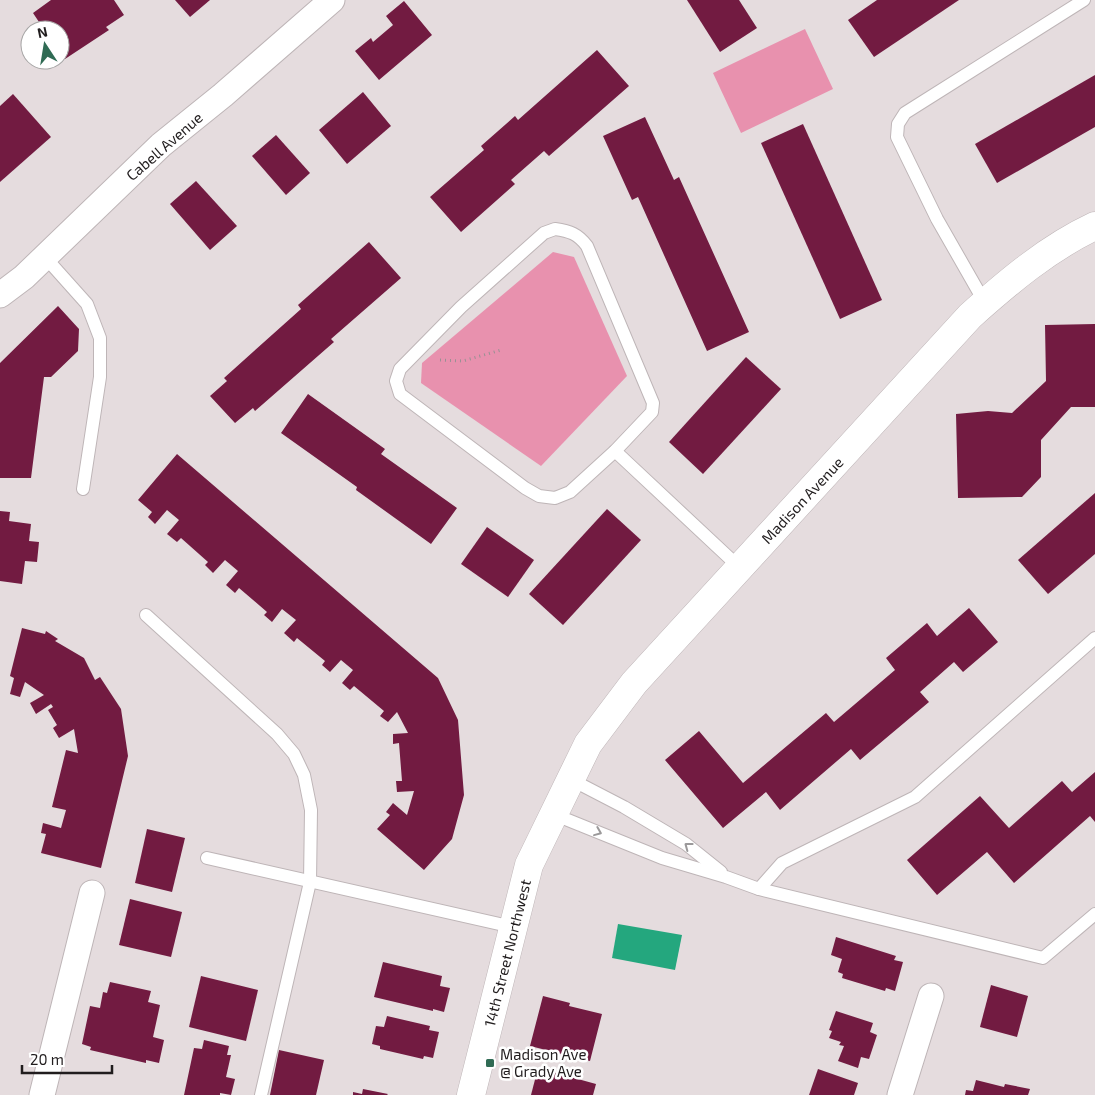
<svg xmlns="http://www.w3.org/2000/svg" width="1095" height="1095" font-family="'Exo 2',sans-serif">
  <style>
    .green { fill: #e891ae }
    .water { fill: #24a77e }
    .building { fill: #721b41 }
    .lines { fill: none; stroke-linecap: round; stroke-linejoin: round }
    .lane-casing { stroke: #beb5b7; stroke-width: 14 }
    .street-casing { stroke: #beb5b7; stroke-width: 27 }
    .secondary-casing { stroke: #beb5b7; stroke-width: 29 }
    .path { stroke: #989193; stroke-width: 3; stroke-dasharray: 1 4; stroke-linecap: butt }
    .lane { stroke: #fff; stroke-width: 12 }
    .street { stroke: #fff; stroke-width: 25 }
    .secondary { stroke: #fff; stroke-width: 28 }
    .oneway { stroke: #9b999a }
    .poi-dot { fill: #306b54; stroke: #fff; stroke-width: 2 }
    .labels { text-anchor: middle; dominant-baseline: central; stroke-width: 5; stroke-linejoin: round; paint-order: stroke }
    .street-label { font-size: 15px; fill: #211d1e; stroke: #fff }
    .poi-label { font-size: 15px; fill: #211d1e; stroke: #fff; text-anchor: start }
  </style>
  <rect width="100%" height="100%" fill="#e5dcde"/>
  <g class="green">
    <path d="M805,29l28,60 -92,44 -28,-60z"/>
    <path d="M553,252l21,5 53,119 -86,90 -120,-83 1,-20z"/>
  </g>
  <path class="water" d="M618,924l64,11 -7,35 -63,-12z"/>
  <g class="building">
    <path d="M51,0h63l10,15 -18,12 3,3 -44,29 -5,-8v-21h-20l3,-2 -10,-15z"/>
    <path d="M175,0h35l-20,17z"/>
    <path d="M687,0h52l18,28 -37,24z"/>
    <path d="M877,0h82l-85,57 -26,-37z"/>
    <path d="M404,1l28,34 -53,45 -24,-29 16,-13 2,4 20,-17 -7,-9z"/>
    <path d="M597,50l32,36 -80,70 -5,-5 -33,29 4,4 -54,48 -31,-35 54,-47 -3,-4 34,-30 3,4z"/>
    <path d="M1095,75v52l-98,56 -22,-39z"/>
    <path d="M363,92l28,34 -44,38 -28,-34z"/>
    <path d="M13,94l38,43 -51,45v-76z"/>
    <path d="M645,117l29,63 5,-3 70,155 -42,19 -69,-154 -6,3 -29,-64z"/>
    <path d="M803,124l79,176 -42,19 -79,-176z"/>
    <path d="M276,135l34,38 -24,22 -34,-39z"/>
    <path d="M196,181l41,45 -27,24 -40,-46z"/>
    <path d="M369,242l32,36 -70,61 3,3 -79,69 -2,-3 -18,15 -25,-27 17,-15 -3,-3 77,-69 -3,-4z"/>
    <path d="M58,306l21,23 -1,22 -27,26h-7l-13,101h-31v-115z"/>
    <path d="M1095,324v83h-24l-30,33v37l-19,20 -64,1 -2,-84 32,-3 24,2 34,-32 -1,-56z"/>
    <path d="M746,357l35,32 -78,85 -34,-32z"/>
    <path d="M308,394l77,55 -4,5 76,54 -26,36 -75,-54 1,-3 -76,-54z"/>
    <path d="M177,454l261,224 20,42 6,75 -12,44 -28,31 -47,-41 13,-14 -4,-3 7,-9 14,12 7,-24 -17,1 -1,-11h6l-3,-38 -6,1v-10l15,-1 -11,-21 -9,10 -8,-6 4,-5 -30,-25 -4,4 -8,-7 11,-13 -12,-10 -11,12 -8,-7 3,-4 -28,-23 -3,4 -10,-9 12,-13 -14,-11 -10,13 -8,-7 3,-3 -28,-24 -4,5 -9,-8 12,-14 -13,-11 -12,13 -8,-8 3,-3 -27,-24 -4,4 -10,-8 12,-14 -12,-10 -12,14 -7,-7 4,-5 -14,-12z"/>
    <path d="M1095,493v61l-47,40 -30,-34z"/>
    <path d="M607,509l34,31 -78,85 -34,-31z"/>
    <path d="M0,511l10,1 -1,9 22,3 -2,17 10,1 -2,20 -12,-1 -3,23 -22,-3z"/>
    <path d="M487,527l47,33 -26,37 -47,-33z"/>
    <path d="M969,608l29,34 -35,30 -9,-10 -34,30 9,10 -69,58 -9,-11 -71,61 -14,-18 -43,36 -58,-68 34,-29 44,52 83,-70 8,9 61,-52 -9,-12 41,-35 10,13z"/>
    <path d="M22,628l23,6 1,-3 12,8 -3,2 29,17 11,22 5,-3 21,32 7,47 -27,112 -60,-15 5,-19 -5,-1 2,-10 18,5 5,-18 -14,-3 14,-57 12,3 -4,-24 -15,9 -6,-10 4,-3 -9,-15 5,-3 -2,-3 -15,10 -6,-11 14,-8 -19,-13 -5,15 -10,-3 4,-16 -4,-2z"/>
    <path d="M1095,772v50l-5,-6 -76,67 -27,-31 -50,43 -30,-35 73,-64 29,32 53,-47 10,11z"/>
    <path d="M147,829l38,9 -13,54 -37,-9z"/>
    <path d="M130,899l52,13 -11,45 -52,-12z"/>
    <path d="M836,937l60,19 -2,4 9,2 -8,29 -9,-3 -1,3 -43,-13 1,-4 -5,-2 4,-13 -11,-4z"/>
    <path d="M383,962l59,14 -2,10 10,2 -6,24 -11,-3v2l-59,-14z"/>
    <path d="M201,976l57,14 -12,51 -57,-14z"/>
    <path d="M110,982l41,9 -3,11 12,3 -7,32 11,3 -5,23 -13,-3v3l-56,-13 1,-3 -9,-3 8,-38 10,2 3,-16 4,1z"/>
    <path d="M991,985l37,11 -11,41 -37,-10z"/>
    <path d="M543,996l27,7 -1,3 33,8 -12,47 -60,-15z"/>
    <path d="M836,1011l37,12 -3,9 7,3 -8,24 -8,-2 -3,11 -20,-7 6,-15 -5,-1 2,-3 -12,-4 3,-7 -3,-1z"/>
    <path d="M387,1016l43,10 -1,4 10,2 -6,26 -9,-2 -1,3 -43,-10v-3l-8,-2 4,-18 8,1z"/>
    <path d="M204,1040l25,6 -2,9h4l-5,22 9,2 -4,16 -11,-2v2h-36l10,-47 8,1z"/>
    <path d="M279,1050l45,10 -8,35h-46z"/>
    <path d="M538,1068l58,16 -3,11h-62z"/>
    <path d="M818,1069l40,14 -4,12h-45z"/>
    <path d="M976,1080l28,7 1,-3 25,5 -2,6h-63l1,-5 7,1z"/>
    <path d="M363,1089l25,5 -1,1h-34v-3l9,2z"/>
  </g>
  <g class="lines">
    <defs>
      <g id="lane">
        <path d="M555,229c15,2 23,5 32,17l66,157 -1,9 -37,39 -45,41 -15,6 -16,-2 -14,-8 -125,-94 -4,-13 4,-12 61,-62 83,-74z"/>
        <path d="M45,257l42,47 13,34v39l-17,112"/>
        <path d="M985,303l-48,-84 -40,-82 1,-13 7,-11 179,-113"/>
        <path d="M615,451l124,116"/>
        <path d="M146,615l131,119 17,20 10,21 7,35 -1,72 -49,213"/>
        <path d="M570,779l54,28 62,37 35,28"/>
        <path d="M553,814l109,44 64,19 33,12 23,-26 133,-66 180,-159"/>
        <path d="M207,858l306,69"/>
        <path d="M759,889l284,69 52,-44"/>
      </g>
      <g id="street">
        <path d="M0,295l24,-18 137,-132 62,-50 109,-95"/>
        <path d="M42,1095l50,-202"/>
        <path d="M900,1095l31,-99"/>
      </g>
      <path id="secondary" d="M471,1095l58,-230 59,-121 46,-61 336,-367c38,-34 78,-68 125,-90"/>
    </defs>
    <use href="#lane" class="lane-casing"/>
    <use href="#street" class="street-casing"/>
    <use href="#secondary" class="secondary-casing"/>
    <path class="path" d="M440,360l23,1 38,-11"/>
    <use href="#lane" class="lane"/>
    <use href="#street" class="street"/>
    <use href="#secondary" class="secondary"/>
  </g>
  <defs><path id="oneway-chevron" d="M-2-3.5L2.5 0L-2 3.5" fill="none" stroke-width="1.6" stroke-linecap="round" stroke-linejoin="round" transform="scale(1.25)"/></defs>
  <g class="oneway">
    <use href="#oneway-chevron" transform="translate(598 832) rotate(22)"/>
    <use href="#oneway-chevron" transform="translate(688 846) rotate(-143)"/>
  </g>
  <rect class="poi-dot" x="485" y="1058" width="10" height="10" rx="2.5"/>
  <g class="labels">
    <g class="street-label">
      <text transform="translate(164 146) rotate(-41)">Cabell Avenue</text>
      <text transform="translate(802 500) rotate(-47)">Madison Avenue</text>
      <text transform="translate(507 953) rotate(-76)">14th Street Northwest</text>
    </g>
    <g class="poi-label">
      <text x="500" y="1054">Madison Ave<tspan x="500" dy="17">@ Grady Ave</tspan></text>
    </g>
  </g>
  <g transform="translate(45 45) rotate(348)"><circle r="24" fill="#ffffff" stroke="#a6a5a5"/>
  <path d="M0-4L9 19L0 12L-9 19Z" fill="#306b54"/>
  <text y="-8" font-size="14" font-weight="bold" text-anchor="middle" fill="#211d1e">N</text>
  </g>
  <path d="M22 1065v8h90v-8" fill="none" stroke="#211d1e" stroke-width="2.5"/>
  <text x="30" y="1065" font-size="15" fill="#211d1e" stroke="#ffffff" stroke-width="4" paint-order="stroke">20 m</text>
</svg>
